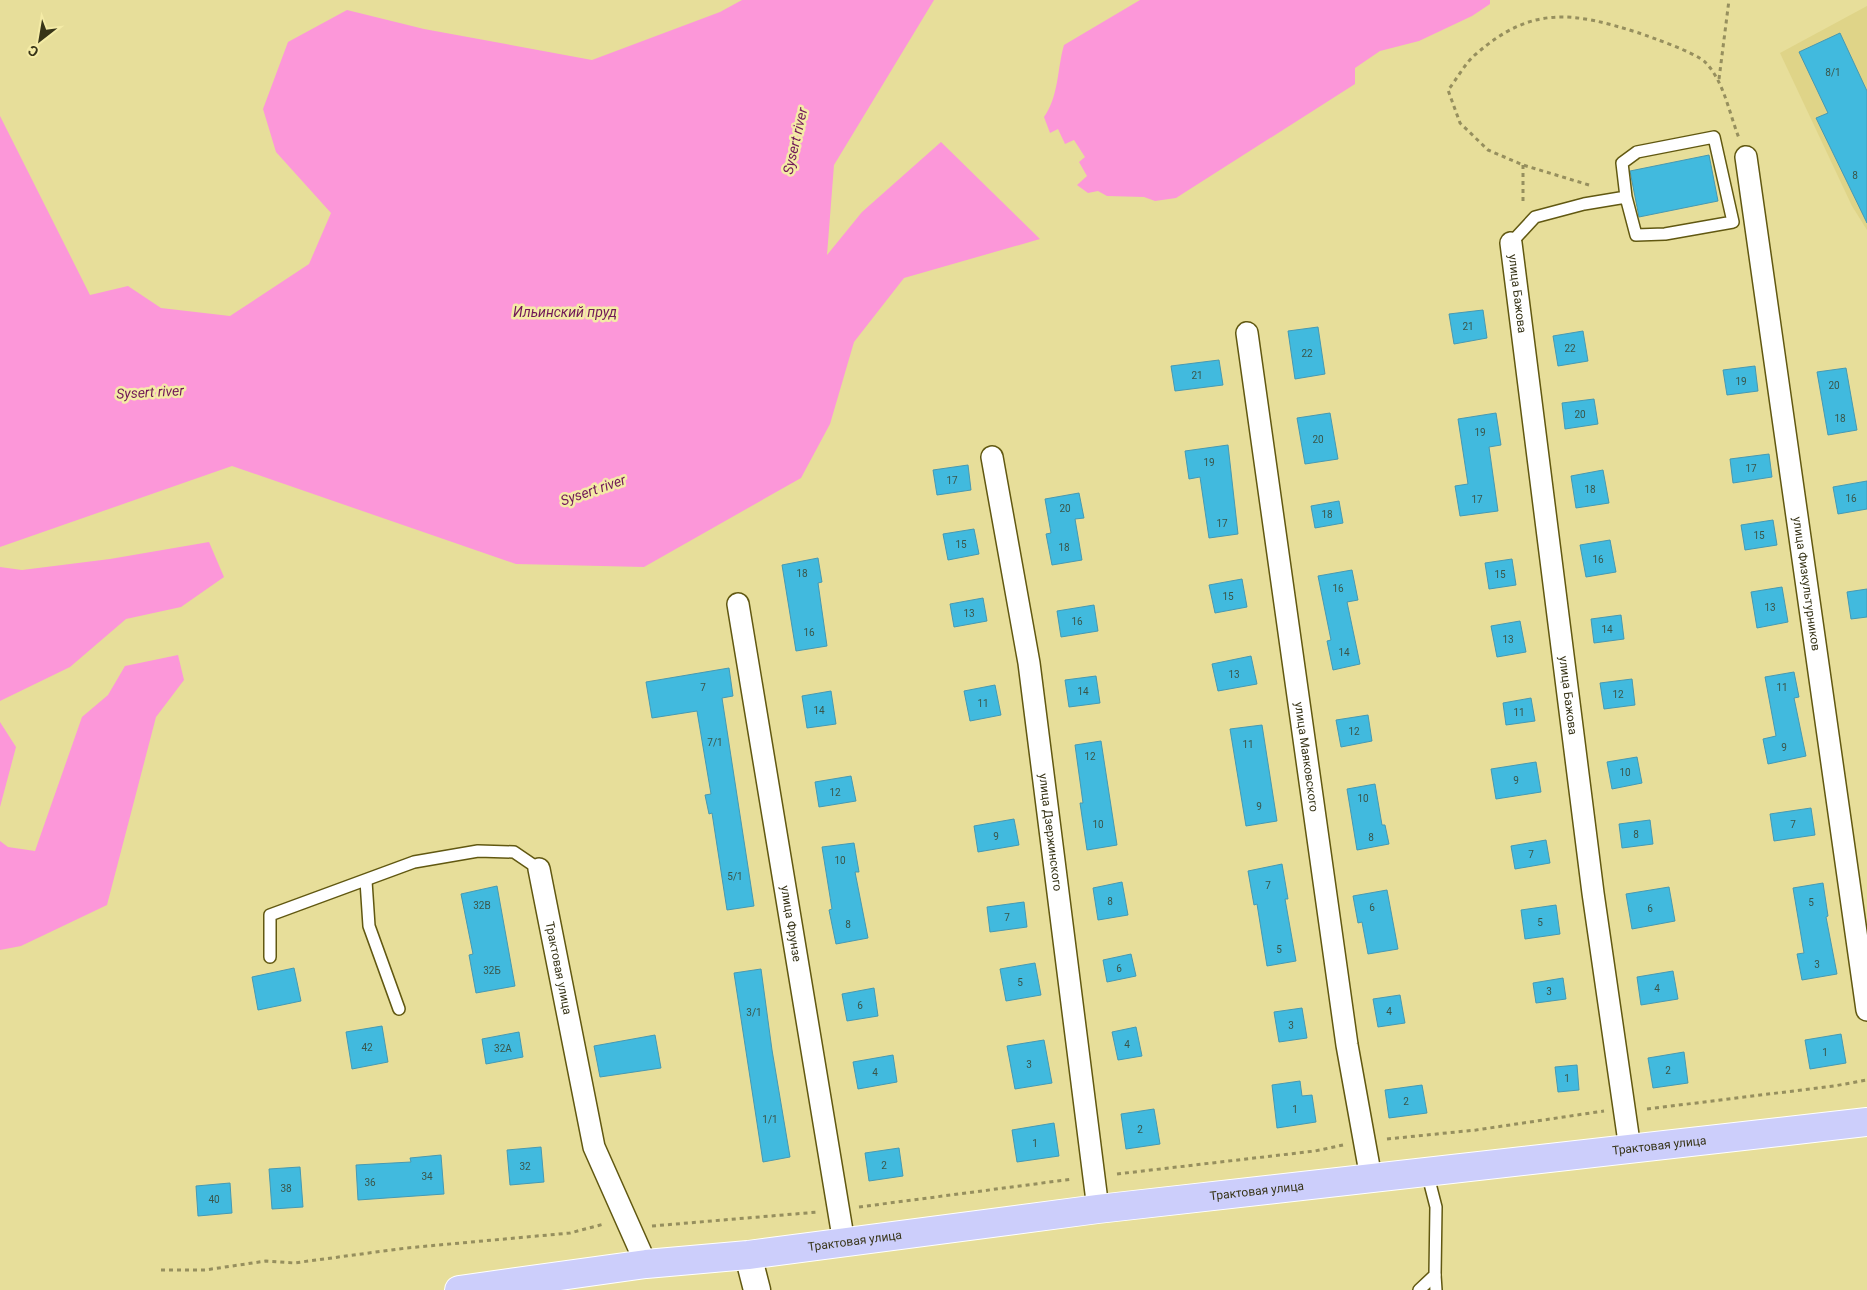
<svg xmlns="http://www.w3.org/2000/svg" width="1867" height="1290" font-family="Roboto,sans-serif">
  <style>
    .built { fill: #dfd488 }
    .water { fill: #fc97d9 }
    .building { fill: #41bade; stroke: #4799b2 }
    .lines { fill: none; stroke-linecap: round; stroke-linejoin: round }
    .service-casing { stroke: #615811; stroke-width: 14 }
    .minor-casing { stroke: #615811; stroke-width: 24 }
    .tertiary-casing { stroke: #615811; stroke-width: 29 }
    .primary-casing { stroke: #fff; stroke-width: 30 }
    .path { stroke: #968f5e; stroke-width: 3; stroke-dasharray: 4 4; stroke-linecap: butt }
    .service { stroke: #fff; stroke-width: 11 }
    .minor { stroke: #fff; stroke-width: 21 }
    .tertiary { stroke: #fff; stroke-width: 26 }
    .primary { stroke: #cccefb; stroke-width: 28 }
    .labels { text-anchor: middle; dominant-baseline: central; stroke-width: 5; stroke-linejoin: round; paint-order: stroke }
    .number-label { font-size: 10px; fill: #3a564a }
    .street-label { font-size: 12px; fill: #373418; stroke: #f4eba6 }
    .water-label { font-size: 14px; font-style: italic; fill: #701858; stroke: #f4eba6 }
  </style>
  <rect width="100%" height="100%" fill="#e7de9a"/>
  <path class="built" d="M1867,6v224l-15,-24 -72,-153z"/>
  <g class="water">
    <path d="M742,0h192l-100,165 -7,90 35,-43 79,-70 99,97 -136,39 -50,64 -24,82 -29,54 -157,89 -128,-3 -284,-98 -232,81v-431l90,179 38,-9 33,22 69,8 79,-52 22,-51 -55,-61 -13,-43 25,-67 59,-32 77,19 168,31 128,-48z"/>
    <path d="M1140,0h350v4l-18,12 -53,25 -39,10 -25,17v16l-179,114 -21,3 -11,-4 -37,-1 -9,-5 -10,2 -11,-8 10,-9 -8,-14 6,-5 -11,-17 -9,4 -7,-15 -8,4 -6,-16c15,-21 13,-48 20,-72z"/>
    <path d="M209,542l15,35 -43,30 -55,12 -56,48 -70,34v-134l22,3 88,-11z"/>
    <path d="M178,655l6,25 -28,37 -49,188 -86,41 -21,4v-109l8,6 27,4 47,-134 26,-22 17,-29z"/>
    <path d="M0,722l16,25 -16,60z"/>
  </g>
  <g class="building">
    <path d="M1840,33l27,58v132l-51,-105 12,-5 -29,-61z"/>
    <path d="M1709,155l9,46 -79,16 -9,-46z"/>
    <path d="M1483,310l4,28 -33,6 -5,-30z"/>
    <path d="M1318,327l7,47 -30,5 -7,-48z"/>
    <path d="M1583,331l5,30 -30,5 -5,-30z"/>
    <path d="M1219,360l4,25 -48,6 -4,-25z"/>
    <path d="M1755,366l3,25 -31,4 -4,-25z"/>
    <path d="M1846,368l11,62 -29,5 -11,-63z"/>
    <path d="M1594,399l4,25 -33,5 -3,-26z"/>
    <path d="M1330,413l8,46 -33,5 -8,-46z"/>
    <path d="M1496,413l5,32 -12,2 9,64 -38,5 -5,-30 13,-2 -10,-65z"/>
    <path d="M1228,445l10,89 -29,4 -9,-61 -11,2 -4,-28z"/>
    <path d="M1769,454l3,23 -39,6 -3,-24z"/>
    <path d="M968,465l3,25 -34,5 -4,-25z"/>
    <path d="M1603,470l6,33 -33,5 -5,-32z"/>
    <path d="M1867,481v28l-29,5 -5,-27z"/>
    <path d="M1079,493l5,25 -9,1 7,41 -30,5 -6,-31 5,-1 -6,-34z"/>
    <path d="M1339,501l4,22 -28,5 -4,-22z"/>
    <path d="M1773,520l4,25 -32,5 -4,-25z"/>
    <path d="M974,529l5,25 -31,6 -5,-26z"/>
    <path d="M1610,540l6,32 -30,5 -6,-32z"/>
    <path d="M818,558l4,24 -4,1 9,63 -31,5 -14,-86z"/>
    <path d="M1512,559l4,26 -27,4 -4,-26z"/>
    <path d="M1352,570l6,30 -11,2 13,62 -27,6 -6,-29 4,-1 -13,-64z"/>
    <path d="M1242,579l5,28 -32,6 -6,-28z"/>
    <path d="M1782,587l6,35 -31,6 -6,-36z"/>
    <path d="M1867,589v28l-16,2 -4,-27z"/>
    <path d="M983,598l4,23 -33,6 -4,-23z"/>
    <path d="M1094,605l4,26 -37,6 -4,-26z"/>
    <path d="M1621,615l3,24 -30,4 -3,-24z"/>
    <path d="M1520,621l6,31 -29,5 -6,-31z"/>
    <path d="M1251,656l6,28 -39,7 -6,-27z"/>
    <path d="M729,668l4,28 -11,2 32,208 -27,4 -15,-97 -3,1 -4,-19 6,-1 -14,-83 -45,7 -6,-36z"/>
    <path d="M1794,672l5,25 -5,1 12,58 -38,8 -5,-25 13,-3 -11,-59z"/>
    <path d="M1096,676l4,27 -31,4 -4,-27z"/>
    <path d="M1632,679l3,26 -31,4 -4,-26z"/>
    <path d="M995,685l6,30 -31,6 -6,-30z"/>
    <path d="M831,691l5,33 -29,4 -5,-32z"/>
    <path d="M1531,698l4,23 -29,4 -3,-22z"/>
    <path d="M1368,715l4,26 -31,6 -5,-27z"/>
    <path d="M1262,725l15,96 -31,5 -16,-97z"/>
    <path d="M1101,741l16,104 -30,5 -7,-47h3l-8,-58z"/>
    <path d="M1637,757l5,26 -30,6 -5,-27z"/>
    <path d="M1536,762l5,30 -45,7 -5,-30z"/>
    <path d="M851,776l5,25 -37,6 -4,-25z"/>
    <path d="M1375,784l7,41h3l4,19 -32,6 -10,-61z"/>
    <path d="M1811,808l4,27 -41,6 -4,-27z"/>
    <path d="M1014,819l5,26 -41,7 -4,-26z"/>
    <path d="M1650,820l3,24 -31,4 -3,-24z"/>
    <path d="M1546,840l4,23 -35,6 -4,-23z"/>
    <path d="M854,843l5,29h-4l13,66 -32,6 -7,-34 3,-1 -10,-62z"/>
    <path d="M1282,864l6,35h-3l11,62 -29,5 -10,-62 -3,1 -6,-34z"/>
    <path d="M1122,882l6,33 -30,5 -5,-32z"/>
    <path d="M1823,883l5,33 -2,1 11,57 -35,6 -5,-26 7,-1 -11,-65z"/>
    <path d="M497,886l18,100 -39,7 -7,-38 4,-1 -12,-60z"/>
    <path d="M1669,887l6,34 -43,8 -6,-35z"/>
    <path d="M1387,890l11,59 -30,5 -6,-32 -4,1 -5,-27z"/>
    <path d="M1024,902l3,25 -37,5 -3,-25z"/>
    <path d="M1556,905l4,29 -35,5 -4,-29z"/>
    <path d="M1131,954l5,22 -29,6 -4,-22z"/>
    <path d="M1035,963l6,32 -35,6 -6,-32z"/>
    <path d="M294,968l7,33 -43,9 -6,-33z"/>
    <path d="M761,969l11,81 18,107 -27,5 -29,-189z"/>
    <path d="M1673,971l5,28 -37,6 -4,-28z"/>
    <path d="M1563,978l3,21 -30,4 -3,-20z"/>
    <path d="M874,988l4,28 -31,5 -5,-27z"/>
    <path d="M1400,995l5,28 -27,4 -5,-28z"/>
    <path d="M1302,1008l5,30 -28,4 -5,-30z"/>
    <path d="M382,1026l6,36 -36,7 -6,-37z"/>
    <path d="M1136,1027l6,29 -24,4 -6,-28z"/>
    <path d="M519,1032l4,25 -37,7 -4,-25z"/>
    <path d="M1841,1034l5,29 -36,6 -5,-29z"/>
    <path d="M655,1035l6,33 -61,9 -6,-31z"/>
    <path d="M1044,1040l8,43 -37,6 -8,-43z"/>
    <path d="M1684,1052l4,31 -35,5 -5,-30z"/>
    <path d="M893,1055l4,27 -39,7 -5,-27z"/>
    <path d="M1577,1065l2,25 -21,2 -3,-25z"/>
    <path d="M1300,1081l2,15 10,-1 4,27 -39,6 -5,-43z"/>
    <path d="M1422,1085l5,28 -38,5 -4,-28z"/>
    <path d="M1154,1109l6,35 -34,5 -5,-35z"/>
    <path d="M1054,1123l5,33 -42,6 -5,-32z"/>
    <path d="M541,1147l3,35 -34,3 -3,-35z"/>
    <path d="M899,1148l4,28 -34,5 -4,-28z"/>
    <path d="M441,1155l3,39 -86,6 -2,-35 55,-3 -1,-4z"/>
    <path d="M300,1167l3,40 -31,2 -3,-40z"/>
    <path d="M230,1183l2,30 -34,3 -2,-30z"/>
  </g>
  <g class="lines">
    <defs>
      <g id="service">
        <path d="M1511,243l24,-26 49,-13 42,-7 -4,-34 15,-11 77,-15 19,85 -68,12 -29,1 -10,-38"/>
        <path d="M366,881l3,45 30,83"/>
        <path d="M270,957v-42l144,-53 64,-11 36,1 25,17"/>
        <path d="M1435,1275l1,15"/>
        <path d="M1419,1290l16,-15 1,-68 -9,-35"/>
      </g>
      <g id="minor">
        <path id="s1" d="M1746,157l121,853"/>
        <path id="s2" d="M1511,243l82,650 37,256"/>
        <path id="s3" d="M1247,333l100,712 24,133"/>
        <path id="s4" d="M992,457l37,206 69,546"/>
        <path id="s5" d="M738,604l106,639"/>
        <path id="s6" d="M539,869l55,278 52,117"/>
      </g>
      <path id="tertiary" d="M748,1255l9,35"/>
      <g id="primary">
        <path id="s7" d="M459,1290l187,-26 102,-9 350,-46 769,-87"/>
      </g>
    </defs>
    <use href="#service" class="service-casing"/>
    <use href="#minor" class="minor-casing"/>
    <use href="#tertiary" class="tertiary-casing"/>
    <use href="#primary" class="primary-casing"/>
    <g class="path">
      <path d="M1719,79l10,-79"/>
      <path d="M1523,165v39"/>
      <path d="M1589,185l-66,-20 -35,-15 -28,-27 -12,-33c9,-11 17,-27 28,-36 56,-49 97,-42 163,-21 14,5 55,19 66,29 19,19 24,51 34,76"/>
      <path d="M1647,1109l187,-23 33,-6"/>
      <path d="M1387,1139l89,-9 128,-19"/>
      <path d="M1117,1174l198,-23 28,-6"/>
      <path d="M859,1207l214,-28"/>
      <path d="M652,1226l166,-14"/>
      <path d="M161,1270h44l61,-9 28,2 112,-15 164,-15 34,-9"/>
    </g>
    <use href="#service" class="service"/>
    <use href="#minor" class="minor"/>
    <use href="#tertiary" class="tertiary"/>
    <use href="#primary" class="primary"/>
  </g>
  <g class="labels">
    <g class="number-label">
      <text x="1833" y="72">8/1</text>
      <text x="1855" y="175">8</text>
      <text x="1468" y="326">21</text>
      <text x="1570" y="348">22</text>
      <text x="1307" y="353">22</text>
      <text x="1197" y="375">21</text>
      <text x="1741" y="381">19</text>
      <text x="1834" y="385">20</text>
      <text x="1580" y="414">20</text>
      <text x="1840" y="418">18</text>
      <text x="1480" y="432">19</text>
      <text x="1318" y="439">20</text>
      <text x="1209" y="462">19</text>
      <text x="1751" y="468">17</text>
      <text x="952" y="480">17</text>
      <text x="1590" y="489">18</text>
      <text x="1851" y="498">16</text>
      <text x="1477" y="499">17</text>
      <text x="1065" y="508">20</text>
      <text x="1327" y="514">18</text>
      <text x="1222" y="523">17</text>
      <text x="1759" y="535">15</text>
      <text x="961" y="544">15</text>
      <text x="1064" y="547">18</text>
      <text x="1598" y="559">16</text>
      <text x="802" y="573">18</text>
      <text x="1500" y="574">15</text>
      <text x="1338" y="588">16</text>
      <text x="1228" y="596">15</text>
      <text x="1770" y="607">13</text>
      <text x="969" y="613">13</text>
      <text x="1077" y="621">16</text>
      <text x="1607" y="629">14</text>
      <text x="809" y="632">16</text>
      <text x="1508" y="639">13</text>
      <text x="1344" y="652">14</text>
      <text x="1234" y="674">13</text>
      <text x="703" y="687">7</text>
      <text x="1782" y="687">11</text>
      <text x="1083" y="691">14</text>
      <text x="1618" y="694">12</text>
      <text x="983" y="703">11</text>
      <text x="819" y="710">14</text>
      <text x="1519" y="712">11</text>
      <text x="1354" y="731">12</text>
      <text x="715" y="742">7/1</text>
      <text x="1248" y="744">11</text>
      <text x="1784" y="747">9</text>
      <text x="1090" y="756">12</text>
      <text x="1625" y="772">10</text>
      <text x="1516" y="780">9</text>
      <text x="835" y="792">12</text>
      <text x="1363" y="798">10</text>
      <text x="1259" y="806">9</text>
      <text x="1098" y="824">10</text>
      <text x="1793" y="824">7</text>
      <text x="1636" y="834">8</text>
      <text x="996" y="836">9</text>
      <text x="1371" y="837">8</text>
      <text x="1531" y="854">7</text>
      <text x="840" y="860">10</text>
      <text x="735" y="876">5/1</text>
      <text x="1268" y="885">7</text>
      <text x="1110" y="901">8</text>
      <text x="1811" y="902">5</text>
      <text x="482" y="905">32В</text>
      <text x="1372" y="907">6</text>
      <text x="1650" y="908">6</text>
      <text x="1007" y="917">7</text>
      <text x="1540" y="922">5</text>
      <text x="848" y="924">8</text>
      <text x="1279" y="949">5</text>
      <text x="1817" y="964">3</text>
      <text x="1119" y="968">6</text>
      <text x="492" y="970">32Б</text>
      <text x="1020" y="982">5</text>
      <text x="1657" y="988">4</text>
      <text x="1549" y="991">3</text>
      <text x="860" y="1005">6</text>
      <text x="1389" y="1011">4</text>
      <text x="754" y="1012">3/1</text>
      <text x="1291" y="1025">3</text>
      <text x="1127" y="1044">4</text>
      <text x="367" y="1047">42</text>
      <text x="503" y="1048">32А</text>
      <text x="1825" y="1052">1</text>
      <text x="1029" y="1064">3</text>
      <text x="1668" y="1070">2</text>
      <text x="875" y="1072">4</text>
      <text x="1567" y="1078">1</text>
      <text x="1406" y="1101">2</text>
      <text x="1295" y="1109">1</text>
      <text x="770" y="1119">1/1</text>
      <text x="1140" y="1129">2</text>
      <text x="1035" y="1143">1</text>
      <text x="884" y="1165">2</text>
      <text x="525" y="1166">32</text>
      <text x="427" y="1176">34</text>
      <text x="370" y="1182">36</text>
      <text x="286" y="1188">38</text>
      <text x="214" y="1199">40</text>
    </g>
    <g class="street-label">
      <text stroke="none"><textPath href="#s2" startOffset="51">улица Бажова</textPath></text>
      <text stroke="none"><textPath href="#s1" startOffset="431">улица Физкультурников</textPath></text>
      <text stroke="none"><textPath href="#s2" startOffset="456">улица Бажова</textPath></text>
      <text stroke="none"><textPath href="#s3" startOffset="428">улица Маяковского</textPath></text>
      <text stroke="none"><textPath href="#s4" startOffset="380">улица Дзержинского</textPath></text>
      <text stroke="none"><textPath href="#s5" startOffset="324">улица Фрунзе</textPath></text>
      <text stroke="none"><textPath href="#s6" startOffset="101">Трактовая улица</textPath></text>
      <text stroke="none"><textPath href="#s7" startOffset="1209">Трактовая улица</textPath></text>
      <text stroke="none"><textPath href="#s7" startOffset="804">Трактовая улица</textPath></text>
      <text stroke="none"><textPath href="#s7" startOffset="399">Трактовая улица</textPath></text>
    </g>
    <g class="water-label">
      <text transform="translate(795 141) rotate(-77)">Sysert river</text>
      <text x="565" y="312">Ильинский пруд</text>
      <text transform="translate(150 392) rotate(-3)">Sysert river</text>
      <text transform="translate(593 490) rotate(-19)">Sysert river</text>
    </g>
  </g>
  <g transform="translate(40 40) rotate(211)" stroke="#f4eba6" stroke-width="4" paint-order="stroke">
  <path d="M0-4L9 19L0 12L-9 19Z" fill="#373418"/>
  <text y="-8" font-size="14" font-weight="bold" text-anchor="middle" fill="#373418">С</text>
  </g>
</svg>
